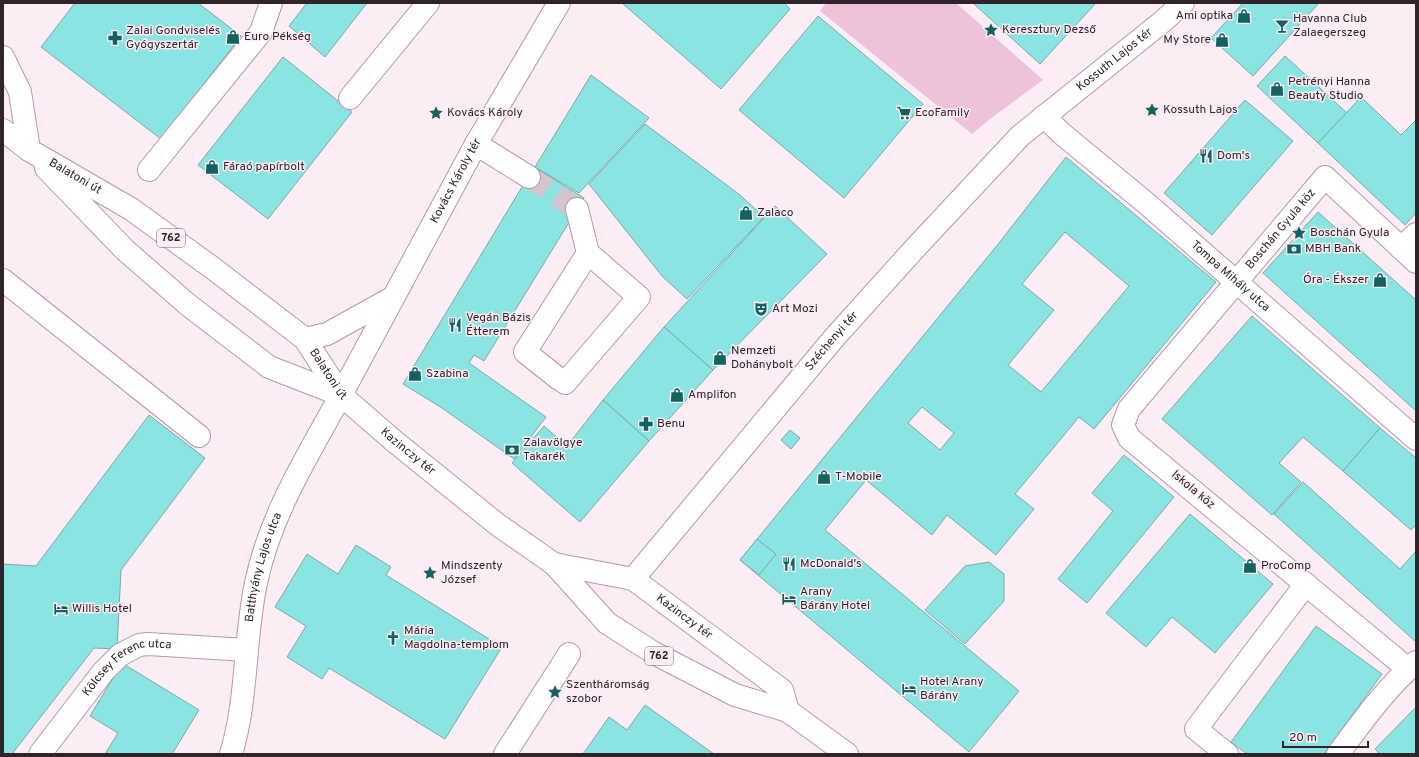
<svg xmlns="http://www.w3.org/2000/svg" width="1419" height="757" font-family="Overpass,sans-serif">
  <style>
    .green { fill: #edc2da }
    .building { fill: #8ae4e1; stroke: #7fa9a7; fill-rule: evenodd }
    .lines { fill: none; stroke-linecap: round; stroke-linejoin: round }
    .minor-tunnel { stroke: #d3c5cc; stroke-width: 22; stroke-dasharray: 22 11; stroke-linecap: butt }
    .minor-casing { stroke: #b897a9; stroke-width: 24 }
    .major-casing { stroke: #b897a9; stroke-width: 24 }
    .minor { stroke: #fff; stroke-width: 22 }
    .major { stroke: #fff; stroke-width: 22 }
    .labels { text-anchor: middle; dominant-baseline: central; stroke-width: 3; stroke-linejoin: round; paint-order: stroke }
    .shield { fill: #fcedf5; stroke: #6d6067; stroke-width: 1 }
    .shield-label { font-size: 11px; font-weight: bold; fill: #30232a }
    .poi-label { font-size: 12px; fill: #30232a; stroke: #fcedf5; text-anchor: start }
    .street-label { font-size: 12px; fill: #30232a; stroke: #fcedf5 }
  </style>
  <rect width="100%" height="100%" fill="#fcedf5"/>
  <path class="green" d="M826,3h130l87,77 -53,39 -18,15 -152,-123z"/>
  <g class="building">
    <path d="M75,3h123l43,33 -80,103 -120,-92z"/>
    <path d="M307,3h60l-42,54 -36,-31z"/>
    <path d="M622,3h162l6,6 -69,80z"/>
    <path d="M975,3h121l-56,61 -66,-60z"/>
    <path d="M1243,3h76l-66,73 -42,-38z"/>
    <path d="M818,16l105,88 -79,94 -105,-88z"/>
    <path d="M1285,56l62,57 -29,30 -61,-57z"/>
    <path d="M283,57l69,55 -84,107 -70,-54z"/>
    <path d="M591,75l58,43 -70,75 -44,-26z"/>
    <path d="M1361,97l40,38 15,-15v93l-11,12 -87,-82z"/>
    <path d="M1245,100l48,41 -81,94 -48,-42z"/>
    <path d="M645,124l95,71 24,22 -77,82 -25,-23 -73,-92z"/>
    <path d="M1066,157l150,125 -122,147 -15,-12 -64,77 19,15 -38,46 -49,-40 -15,20 -66,-55 -41,50 194,161 -50,61 -229,-192 259,-317zM1065,232l64,54 -88,106 -33,-27 46,-55 -32,-26zM922,407l32,26 -14,17 -32,-27z"/>
    <path d="M534,167l50,31 -100,163 -10,-6 -5,8 77,54 -32,42 -72,-51 -39,-24z"/>
    <path d="M775,206l52,48 -114,116 -49,-43z"/>
    <path d="M1318,212l98,88v111l-153,-138z"/>
    <path d="M1252,316l128,112 -37,43 -40,-34 -24,26 22,19 -29,33 -110,-96z"/>
    <path d="M664,327l49,43 -64,71 -46,-41z"/>
    <path d="M603,400l46,41 -69,81 -68,-59 32,-37 23,20z"/>
    <path d="M149,415l56,43 -84,112 -4,79 -23,-1 -82,106h-9v-190l33,2z"/>
    <path d="M1380,428l36,30v67l-5,5 -68,-59z"/>
    <path d="M790,430l10,8 -9,11 -10,-9z"/>
    <path d="M1124,455l50,42 -87,106 -29,-24 55,-68 -21,-18z"/>
    <path d="M1303,482l97,87 16,-18v91l-142,-128z"/>
    <path d="M1190,514l83,70 -58,69 -43,-36 -26,30 -40,-34z"/>
    <path d="M757,539l19,15 -17,21 -19,-15z"/>
    <path d="M356,545l35,22 -5,8 116,72 -57,92 -116,-71 -7,11 -35,-22 19,-31 -31,-19 32,-53 31,20z"/>
    <path d="M989,562l15,12v27l-39,43 -40,-34 40,-44z"/>
    <path d="M1316,626l66,48 -58,80h-77l-16,-12z"/>
    <path d="M122,663l77,47 -27,44h-67l13,-21 -28,-17z"/>
    <path d="M645,705l69,49h-131l26,-37 18,13z"/>
    <path d="M1416,707v47h-36l-5,-5z"/>
  </g>
  <g class="lines">
    <path class="minor-tunnel" d="M529,177l48,32"/>
    <defs>
      <g id="minor">
        <path d="M3,57l17,35 9,58"/>
        <path d="M350,98l78,-95"/>
        <path id="s1" d="M1044,116l17,17 85,70 270,236"/>
        <path d="M476,144l53,33"/>
        <path d="M149,170l112,-138 10,-29"/>
        <path d="M1401,248l15,-14"/>
        <path d="M3,280l196,156"/>
        <path d="M559,379l-34,-27 63,-99 -11,-44"/>
        <path d="M565,383l74,-86 -51,-44"/>
        <path id="s2" d="M633,579l201,-241 83,-92 103,-110 142,-114 21,-19"/>
        <path id="s3" d="M1408,669l-279,-231 -6,-13 6,-16 196,-232 91,85"/>
        <path id="s4" d="M40,754l63,-82 17,-17 19,-10 9,-1 99,6"/>
        <path id="s5" d="M231,754c17,-56 13,-115 25,-171 14,-68 52,-128 85,-188"/>
        <path d="M505,754l64,-100"/>
        <path d="M1227,754l-31,-25 110,-145"/>
        <path d="M1338,754c23,-31 48,-66 78,-92"/>
      </g>
      <g id="major">
        <path id="s6" d="M3,130l26,20 102,59 83,60 91,70 36,56 53,46 104,84 56,39 53,59 47,30 81,42 53,16 59,43"/>
        <path d="M46,168l79,82 62,54 73,56 9,7 72,28"/>
        <path d="M305,339l22,-5 65,-36"/>
        <path id="s7" d="M341,395l135,-251 83,-141"/>
        <path id="s8" d="M554,564l79,15 149,111 6,21"/>
      </g>
    </defs>
    <use href="#minor" class="minor-casing"/>
    <use href="#major" class="major-casing"/>
    <use href="#minor" class="minor"/>
    <use href="#major" class="major"/>
  </g>
  <defs>
    <symbol id="shop-bare" viewBox="-9 -9 18 18"><path d="M-5-2.5h2.3a2.7 3.5 0 0 1 5.4 0H5L5.5 6h-11ZM-1.5-2.5h3a1.5 2.3 0 0 0-3 0Z" fill="#126260" stroke="#fcedf5" stroke-width="2.5" paint-order="stroke"/></symbol>
    <symbol id="bar-bare" viewBox="-9 -9 18 18"><path d="M-6-5H6L.8 .8V4.5H3.5V6h-7V4.5H-.8V.8Z" fill="#126260" stroke="#fcedf5" stroke-width="2.5" paint-order="stroke"/></symbol>
    <symbol id="sight-bare" viewBox="-9 -9 18 18"><path d="M0-6L1.8-2.2L6-1.7L2.9 1.2L3.7 5.4L0 3.3L-3.7 5.4L-2.9 1.2L-6-1.7L-1.8-2.2Z" fill="#126260" stroke="#fcedf5" stroke-width="2.5" paint-order="stroke"/></symbol>
    <symbol id="pharmacy-bare" viewBox="-9 -9 18 18"><path d="M-2-6h4v4h4v4h-4v4h-4v-4h-4v-4h4Z" fill="#126260" stroke="#fcedf5" stroke-width="2.5" paint-order="stroke"/></symbol>
    <symbol id="supermarket-bare" viewBox="-9 -9 18 18"><path d="M-6-5.5h2.5l.6 2H6L4.5 2H-2.5L-4.4-4H-6ZM-1.5 3.2a1.3 1.3 0 1 0 .1 0ZM3 3.2a1.3 1.3 0 1 0 .1 0Z" fill="#126260" stroke="#fcedf5" stroke-width="2.5" paint-order="stroke"/></symbol>
    <symbol id="restaurant-bare" viewBox="-9 -9 18 18"><path d="M-5-6h1v4h1v-4h1v4h1v-4h1v5L-1.5 .5V6h-2V.5L-5-1ZM5-6V6H3V1.5H1.5Q1.5-4 5-6Z" fill="#126260" stroke="#fcedf5" stroke-width="2.5" paint-order="stroke"/></symbol>
    <symbol id="bank-bare" viewBox="-9 -9 18 18"><path d="M-6-4H6V4H-6ZM0-2.3a2.3 2.3 0 1 0 0 4.6a2.3 2.3 0 1 0 0-4.6Z" fill="#126260" stroke="#fcedf5" stroke-width="2.5" paint-order="stroke"/></symbol>
    <symbol id="theatre-bare" viewBox="-9 -9 18 18"><path d="M-5-5.5Q0-4 5-5.5V0Q5 5 0 6Q-5 5-5 0ZM-3.3-2.5H-1v1.5H-3.3ZM1-2.5H3.3v1.5H1ZM-2.8 1Q0 5.5 2.8 1Z" fill="#126260" stroke="#fcedf5" stroke-width="2.5" paint-order="stroke"/></symbol>
    <symbol id="hotel-bare" viewBox="-9 -9 18 18"><path d="M-6-4.5h1.5V1H6V5H4.5V3h-9V5H-6ZM-4 0a1.8 1.8 0 1 1 3.6 0ZM.5 0V-2.5h3Q6-2.5 6 0Z" fill="#126260" stroke="#fcedf5" stroke-width="2.5" paint-order="stroke"/></symbol>
    <symbol id="church-bare" viewBox="-9 -9 18 18"><path d="M-1.2-6h2.4v3.5h3.3v2.4h-3.3V6h-2.4V-.1h-3.3v-2.4h3.3Z" fill="#126260" stroke="#fcedf5" stroke-width="2.5" paint-order="stroke"/></symbol>
  </defs>
  <g fill-rule="evenodd">
    <use href="#shop-bare" x="1234" y="6" width="20" height="20"/>
    <use href="#bar-bare" x="1272" y="16" width="20" height="20"/>
    <use href="#sight-bare" x="981" y="20" width="20" height="20"/>
    <use href="#shop-bare" x="223" y="27" width="20" height="20"/>
    <use href="#pharmacy-bare" x="105" y="28" width="20" height="20"/>
    <use href="#shop-bare" x="1212" y="30" width="20" height="20"/>
    <use href="#shop-bare" x="1267" y="79" width="20" height="20"/>
    <use href="#sight-bare" x="1142" y="100" width="20" height="20"/>
    <use href="#sight-bare" x="426" y="103" width="20" height="20"/>
    <use href="#supermarket-bare" x="894" y="103" width="20" height="20"/>
    <use href="#restaurant-bare" x="1196" y="146" width="20" height="20"/>
    <use href="#shop-bare" x="202" y="157" width="20" height="20"/>
    <use href="#shop-bare" x="736" y="203" width="20" height="20"/>
    <use href="#sight-bare" x="1289" y="223" width="20" height="20"/>
    <use href="#bank-bare" x="1284" y="239" width="20" height="20"/>
    <use href="#shop-bare" x="1370" y="270" width="20" height="20"/>
    <use href="#theatre-bare" x="751" y="299" width="20" height="20"/>
    <use href="#restaurant-bare" x="445" y="315" width="20" height="20"/>
    <use href="#shop-bare" x="710" y="348" width="20" height="20"/>
    <use href="#shop-bare" x="405" y="364" width="20" height="20"/>
    <use href="#shop-bare" x="667" y="385" width="20" height="20"/>
    <use href="#pharmacy-bare" x="636" y="414" width="20" height="20"/>
    <use href="#bank-bare" x="502" y="440" width="20" height="20"/>
    <use href="#shop-bare" x="814" y="467" width="20" height="20"/>
    <use href="#restaurant-bare" x="779" y="554" width="20" height="20"/>
    <use href="#shop-bare" x="1240" y="556" width="20" height="20"/>
    <use href="#sight-bare" x="420" y="563" width="20" height="20"/>
    <use href="#hotel-bare" x="779" y="589" width="20" height="20"/>
    <use href="#hotel-bare" x="51" y="599" width="20" height="20"/>
    <use href="#church-bare" x="383" y="628" width="20" height="20"/>
    <use href="#hotel-bare" x="899" y="679" width="20" height="20"/>
    <use href="#sight-bare" x="545" y="682" width="20" height="20"/>
  </g>
  <g class="labels">
    <g class="shield">
      <rect x="157" y="229" width="28" height="18" rx="3"/>
      <rect x="645" y="647" width="28" height="18" rx="3"/>
    </g>
    <g class="shield-label">
      <text x="171" y="238">762</text>
      <text x="659" y="656">762</text>
    </g>
    <g class="poi-label">
      <text x="1233" y="16" text-anchor="end">Ami optika</text>
      <text x="1293" y="19">Havanna Club<tspan x="1293" dy="14">Zalaegerszeg</tspan></text>
      <text x="1002" y="30">Keresztury Dezső</text>
      <text x="126" y="31">Zalai Gondviselés<tspan x="126" dy="14">Gyógyszertár</tspan></text>
      <text x="244" y="37">Euro Pékség</text>
      <text x="1211" y="40" text-anchor="end">My Store</text>
      <text x="1288" y="82">Petrényi Hanna<tspan x="1288" dy="14">Beauty Studio</tspan></text>
      <text x="1163" y="110">Kossuth Lajos</text>
      <text x="447" y="113">Kovács Károly</text>
      <text x="915" y="113">EcoFamily</text>
      <text x="1217" y="156">Dom's</text>
      <text x="223" y="167">Fáraó papírbolt</text>
      <text x="757" y="213">Zalaco</text>
      <text x="1310" y="233">Boschán Gyula</text>
      <text x="1305" y="249">MBH Bank</text>
      <text x="1369" y="280" text-anchor="end">Óra - Ékszer</text>
      <text x="772" y="309">Art Mozi</text>
      <text x="466" y="318">Vegán Bázis<tspan x="466" dy="14">Étterem</tspan></text>
      <text x="731" y="351">Nemzeti<tspan x="731" dy="14">Dohánybolt</tspan></text>
      <text x="426" y="374">Szabina</text>
      <text x="688" y="395">Amplifon</text>
      <text x="657" y="424">Benu</text>
      <text x="523" y="443">Zalavölgye<tspan x="523" dy="14">Takarék</tspan></text>
      <text x="835" y="477">T-Mobile</text>
      <text x="800" y="564">McDonald's</text>
      <text x="441" y="566">Mindszenty<tspan x="441" dy="14">József</tspan></text>
      <text x="1261" y="566">ProComp</text>
      <text x="800" y="592">Arany<tspan x="800" dy="14">Bárány Hotel</tspan></text>
      <text x="72" y="609">Willis Hotel</text>
      <text x="404" y="631">Mária<tspan x="404" dy="14">Magdolna-templom</tspan></text>
      <text x="920" y="682">Hotel Arany<tspan x="920" dy="14">Bárány</tspan></text>
      <text x="566" y="685">Szentháromság<tspan x="566" dy="14">szobor</tspan></text>
    </g>
    <g class="street-label">
      <text stroke="none"><textPath href="#s2" startOffset="710">Kossuth Lajos tér</textPath></text>
      <text stroke="none"><textPath href="#s6" startOffset="86">Balatoni út</textPath></text>
      <text stroke="none"><textPath href="#s7" startOffset="243">Kovács Károly tér</textPath></text>
      <text stroke="none"><textPath href="#s3" startOffset="629">Boschán Gyula köz</textPath></text>
      <text stroke="none"><textPath href="#s1" startOffset="246">Tompa Mihály utca</textPath></text>
      <text stroke="none"><textPath href="#s2" startOffset="310">Széchenyi tér</textPath></text>
      <text stroke="none"><textPath href="#s6" startOffset="410">Balatoni út</textPath></text>
      <text stroke="none"><textPath href="#s6" startOffset="522">Kazinczy tér</textPath></text>
      <text transform="translate(1193 490) rotate(40)">Iskola köz</text>
      <text stroke="none"><textPath href="#s5" startOffset="190">Batthyány Lajos utca</textPath></text>
      <text stroke="none"><textPath href="#s8" startOffset="144">Kazinczy tér</textPath></text>
      <text stroke="none"><textPath href="#s4" startOffset="128">Kölcsey Ferenc utca</textPath></text>
    </g>
  </g>
  <rect width="1419" height="757" fill="none" stroke="#30232a" stroke-width="8"/>
  <path d="M1283 741v6h85v-6" fill="none" stroke="#30232a" stroke-width="2"/>
  <text x="1289" y="741" font-size="12" fill="#30232a" stroke="#fcedf5" stroke-width="3" paint-order="stroke">20 m</text>
</svg>
